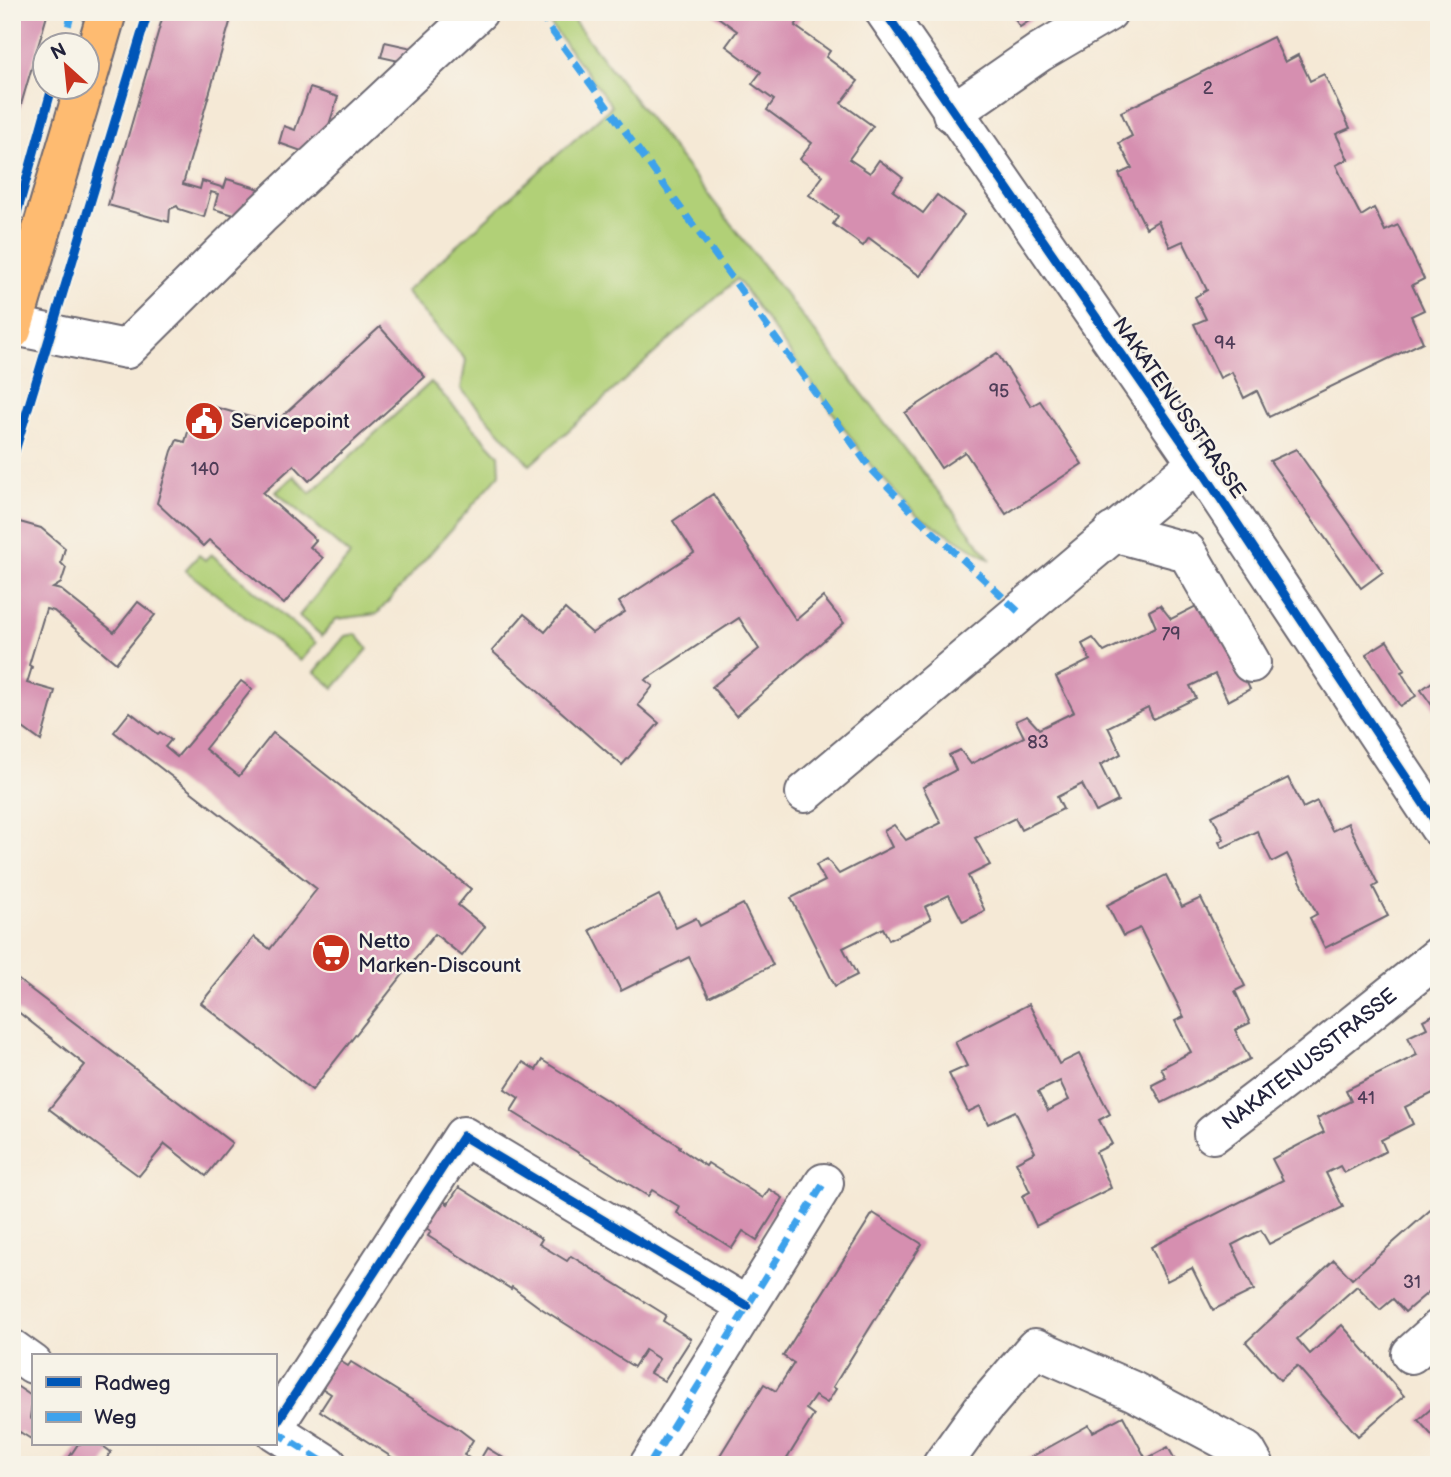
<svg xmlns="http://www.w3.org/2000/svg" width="1451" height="1477" font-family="'Balsamiq Sans',sans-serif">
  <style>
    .green { fill: #b1d077; stroke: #6a7959; stroke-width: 2 }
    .building { fill: #d68fb0; fill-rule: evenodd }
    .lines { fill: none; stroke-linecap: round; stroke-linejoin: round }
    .minor-casing { stroke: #6c6871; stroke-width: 42 }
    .major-casing { stroke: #6c6871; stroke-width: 42 }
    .minor { stroke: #fff; stroke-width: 38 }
    .major { stroke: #febb71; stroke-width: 38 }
    .quiet { stroke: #3ea2ec; stroke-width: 7; stroke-dasharray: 14 7; stroke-linecap: butt }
    .cycleway-casing { stroke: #f7f3e8; stroke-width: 13 }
    .cycleway { stroke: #0057b8; stroke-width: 9 }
    .labels { text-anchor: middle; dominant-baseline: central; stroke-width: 5; stroke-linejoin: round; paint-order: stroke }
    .number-label { font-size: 18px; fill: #4f3d58 }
    .street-label { font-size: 21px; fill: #22223b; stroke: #f7f3e8 }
    .poi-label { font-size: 21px; fill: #22223b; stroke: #f7f3e8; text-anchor: start }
  </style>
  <rect width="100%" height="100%" fill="#f7f3e8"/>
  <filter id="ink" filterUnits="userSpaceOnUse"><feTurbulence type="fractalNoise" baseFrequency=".0143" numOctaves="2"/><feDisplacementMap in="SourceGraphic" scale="14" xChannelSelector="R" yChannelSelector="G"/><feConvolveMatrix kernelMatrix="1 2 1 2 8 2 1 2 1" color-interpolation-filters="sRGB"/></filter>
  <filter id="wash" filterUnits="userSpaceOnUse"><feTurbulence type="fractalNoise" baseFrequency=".00686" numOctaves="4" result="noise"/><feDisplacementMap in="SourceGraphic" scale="28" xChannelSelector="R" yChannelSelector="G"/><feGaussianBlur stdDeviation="1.57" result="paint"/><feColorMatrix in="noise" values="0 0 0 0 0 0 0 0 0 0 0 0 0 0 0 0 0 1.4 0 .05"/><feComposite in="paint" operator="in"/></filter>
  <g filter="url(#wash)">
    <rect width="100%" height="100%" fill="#f5e9d6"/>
    <g class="green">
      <path d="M541,12h26l424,548 -74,-45 -45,-48 -135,-188 -207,186 -69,-76 5,-29 -61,-68 207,-186z"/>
      <path d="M431,382l68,73 1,19 -123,140 -41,5 -14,17 -23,-20 51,-61 -74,-63 18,-16 16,17z"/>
      <path d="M211,554l105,89 -15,18 -116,-91 14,-15 6,5z"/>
      <path d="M356,634l12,15 -34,39 -19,-16 30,-36z"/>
    </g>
    <g id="blocks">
      <g class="building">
        <path d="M12,12h36l-35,120h-1z"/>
        <path d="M164,12h69l-50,172 17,5 2,-8 22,7 3,-9 33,10 -5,16 -10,-3 -4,15 -27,-8 4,-15 -7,-2 -7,25 -25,-8 -2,-3 -7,3 -1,13 -61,-17z"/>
        <path d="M711,12h82l7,6 -5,8 35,25 -4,6 32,24 -17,22 32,23 -24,33 21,14 9,-13 24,18 -10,13 30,22 14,-18 27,20 -44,61 -51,-38 -6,8 -30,-22 5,-8 -29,-21 14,-19 -23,-17 12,-16 -45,-33 7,-10 -22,-16 9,-12 -35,-26 11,-15z"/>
        <path d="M1010,12h32l-22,15z"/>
        <path d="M1273,37l12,25 13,-7 12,26 14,-7 26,54 -14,6 12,25 -12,6 11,24 14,27 13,-8 11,23 13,-6 26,54 -12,6 12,25 -13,6 12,26 -154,75 -12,-26 -13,7 -12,-26 -12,6 -26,-54 12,-5 -11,-22 12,-7 -24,-49 -13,6 -12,-26 -12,7 -27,-54 13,-6 -13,-25 13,-7 -11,-24z"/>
        <path d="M385,42l27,6 -4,15 -27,-6z"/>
        <path d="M310,88l28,9 -14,43 -10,-3 -4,17 -31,-11 5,-17 11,4z"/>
        <path d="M380,327l45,50 -116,104 -15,-16 -31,28 53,47 -6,7 13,11 -39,46 -75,-64 -6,6 -46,-43 15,-52 5,-11 8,2 12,-40 77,22z"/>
        <path d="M997,353l34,53 9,-5 42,63 -76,50 -41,-62 -24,16 -36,-55z"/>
        <path d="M1296,449l87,123 -22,16 -91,-127z"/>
        <path d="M713,494l83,126 27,-23 21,26 -108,93 -24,-29 47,-38 -20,-31 -94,62 8,6 -15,19 21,18 -37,42 -130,-114 32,-37 21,18 20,-23 27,24 33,-21 -6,-10 75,-49 -21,-32z"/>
        <path d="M16,521l25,7 24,20 -4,15 5,5 -5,15 -8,5 8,2 53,42 24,-30 17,13 -39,48 -62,-52 -8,-2 -17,56 3,2 -5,16 28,8 -14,50 -29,-21v-185z"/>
        <path d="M1206,601l44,88 -22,12 -13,-27 -25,12 6,12 -43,21 -5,-12 -40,20 13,27 -21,11 18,36 -22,11 -14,-28 -25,13 6,12 -42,21 -6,-12 -40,20 15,27 -22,11 17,35 -22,11 -14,-27 -24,12 6,12 -21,11 -21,10 -6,-12 -40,20 14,27 -22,11 -44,-88 34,-17 -9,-16 11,-6 12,15 53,-27 -8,-16 10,-6 12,15 35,-17 -18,-36 33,-17 -7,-15 11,-5 11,14 53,-27 -8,-16 11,-5 12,13 35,-17 -18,-35 34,-17 -8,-16 11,-6 11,14 52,-25 -7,-16 11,-6 11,14z"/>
        <path d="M1387,641l18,29 -4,2 15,24 -16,10 -34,-52z"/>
        <path d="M1439,677v38l-18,-25z"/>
        <path d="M241,681l11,8 -47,60 34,27 34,-43 198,156 -13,16 27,22 -23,29 -27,-22 -123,156 -111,-87 53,-66 16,12 47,-60 -203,-157 16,-20 28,22 2,-2 11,8 -6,7 12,10z"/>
        <path d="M1288,778l15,30 14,-7 15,30 16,-8 30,61 -5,3 15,29 -63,32 -15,-30 7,-4 -30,-60 -15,8 -15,-31 -35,17 -3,-6 5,-3 -12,-23z"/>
        <path d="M1166,875l16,32 19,-9 44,88 -10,5 15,32 -15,7 15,29 -88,44 -10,-18 14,-7 -5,-10 30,-16 -16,-31 9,-4 -44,-89 -17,8 -16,-31z"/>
        <path d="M659,895l17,33 20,-10 4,8 43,-22 30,61 -64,32 -20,-40 -68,34 -31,-61z"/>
        <path d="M12,975l220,168 -26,33 -41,-32 -26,32 -90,-67 36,-44 -73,-58z"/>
        <path d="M1029,1004l30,60 20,-10 31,60 -11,6 13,24 -16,8 15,36 -75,38 -14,-30 8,-4 -14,-30 19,-10 -20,-41 -27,13 -8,-18 -12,6 -19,-38 18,-8 -12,-24zM1060,1081l9,19 -21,11 -10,-19z"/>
        <path d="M1439,1012l-2,79 -32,16 8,17 -32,16 5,11 -42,22 -4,-7 -14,7 17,34 -74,37 -8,-14 -29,15 22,45 -41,20 -21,-42 -25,13 -16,-34 132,-67 -11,-21 52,-27 -7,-14 34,-17 -5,-11 71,-35 -9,-18 19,-9 -4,-8z"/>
        <path d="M542,1060l138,86 -1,2 27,18 2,-3 55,35 6,-9 14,9 -26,42 -14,-9 -11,17 -55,-35 3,-6 -13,-8 -15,-9 -4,6 -137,-85 8,-13 -14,-9 18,-27 13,8z"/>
        <path d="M459,1187l83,52 -3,5 28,17 4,-5 95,59 -3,6 28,18 -27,42 -14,-8 9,-14 -14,-9 -11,17 -95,-60 -27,-20 -1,2 -83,-53 3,-5 -12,-7 17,-28 12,8z"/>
        <path d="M1436,1205l3,4v74l-34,29 -12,-13 -13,11 -23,-24 -60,53 13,15 32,-29 62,71 -46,40 -61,-70 -17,14 -34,-38 88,-82 18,19z"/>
        <path d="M873,1213l49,31 -89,143 3,2 -9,14 -12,-7 -9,13 8,6 -31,50h-69l50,-81 12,7 18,-28 -11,-7z"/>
        <path d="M335,1358l13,8 3,-4 109,68 13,10 -9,15 14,8 9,-15 28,17h-111l-84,-54 11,-17 -14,-9z"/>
        <path d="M12,1383l21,14 -3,21 3,2v16l-2,3 -11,-7 -8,12z"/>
        <path d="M1439,1402v41l-21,-23z"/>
        <path d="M1123,1416l23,43 22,-12 10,18h-36l-1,-3 -29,3 -2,-5 1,5h-94l72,-40 4,7z"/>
        <path d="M78,1444h22l11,8 -9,13h-38z"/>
      </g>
    </g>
  </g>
  <g filter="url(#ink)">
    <use href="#blocks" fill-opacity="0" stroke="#6c6871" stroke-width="2"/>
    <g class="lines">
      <defs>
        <g id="minor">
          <path d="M885,12l312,451 242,364"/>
          <path d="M952,113l88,-61 68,-40"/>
          <path d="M14,326l112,23 133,-132 219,-205"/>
          <path d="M1113,532l74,20 64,111"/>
          <path d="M805,793l392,-330"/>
          <path id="s1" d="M1213,1134l84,-64 142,-114"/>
          <path d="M12,1349l21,15"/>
          <path d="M1411,1354l28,-25"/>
          <path d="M275,1425l188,-289 284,170"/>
          <path d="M275,1431l53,34"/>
          <path d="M649,1465l175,-282"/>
          <path d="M942,1465l39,-54 54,-63 98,43 113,60 8,14"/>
        </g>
        <g id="major">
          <path d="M88,77l19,-65"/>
          <path d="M12,330l72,-242"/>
        </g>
      </defs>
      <use href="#minor" class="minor-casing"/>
      <use href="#major" class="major-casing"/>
      <use href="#minor" class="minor"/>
      <use href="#major" class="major"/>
      <g class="quiet">
        <path d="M538,12l333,457 45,47 103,96"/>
        <path d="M63,46l9,-34"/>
        <path d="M275,1431l53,34"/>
        <path d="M649,1465l175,-282"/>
      </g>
      <defs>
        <g id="cycleway">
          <path d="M885,12l312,451 242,364"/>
          <path d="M12,231l40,-143"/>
          <path d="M12,461l136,-449"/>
          <path d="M275,1425l188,-289 284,170"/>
        </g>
      </defs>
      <use href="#cycleway" class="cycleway-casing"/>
      <use href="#cycleway" class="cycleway"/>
    </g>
  </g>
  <defs>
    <symbol id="civic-disc" viewBox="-11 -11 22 22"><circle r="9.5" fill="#c8321e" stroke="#f7f3e8"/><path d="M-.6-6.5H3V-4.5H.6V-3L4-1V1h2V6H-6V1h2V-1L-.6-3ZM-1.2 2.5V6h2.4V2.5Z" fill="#fff"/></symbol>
    <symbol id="supermarket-disc" viewBox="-11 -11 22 22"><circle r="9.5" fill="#c8321e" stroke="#f7f3e8"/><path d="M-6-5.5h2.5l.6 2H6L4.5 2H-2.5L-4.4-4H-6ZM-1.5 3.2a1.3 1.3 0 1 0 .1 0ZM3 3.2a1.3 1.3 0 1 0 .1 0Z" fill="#fff"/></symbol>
  </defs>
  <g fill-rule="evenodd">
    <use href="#civic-disc" x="182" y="399" width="44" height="44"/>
    <use href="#supermarket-disc" x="309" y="931" width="44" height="44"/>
  </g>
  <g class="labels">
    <g class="number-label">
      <text x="1208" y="88">2</text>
      <text x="1225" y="343">94</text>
      <text x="999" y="391">95</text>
      <text x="205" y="469">140</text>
      <text x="1171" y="634">79</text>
      <text x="1038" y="742">83</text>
      <text x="1366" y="1098">41</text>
      <text x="1412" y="1282">31</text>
    </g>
    <g class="street-label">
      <text transform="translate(1179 408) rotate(55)">NAKATENUSSTRASSE</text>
      <text stroke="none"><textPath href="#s1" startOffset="122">NAKATENUSSTRASSE</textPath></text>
    </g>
    <g class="poi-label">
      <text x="231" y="421">Servicepoint</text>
      <text x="358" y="941">Netto<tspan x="358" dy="24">Marken-Discount</tspan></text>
    </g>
  </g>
  <rect width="1451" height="1477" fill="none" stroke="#f7f3e8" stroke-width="42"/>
  <rect x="32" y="1354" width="245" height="91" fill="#f7f3e8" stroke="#a29fa3" stroke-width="2"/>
  <rect x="46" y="1377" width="35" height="10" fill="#0057b8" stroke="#a29fa3" stroke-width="2"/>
  <text x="94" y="1390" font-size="21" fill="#22223b">Radweg</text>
  <rect x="46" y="1412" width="35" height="10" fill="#3ea2ec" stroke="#a29fa3" stroke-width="2"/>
  <text x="94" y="1424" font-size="21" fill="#22223b">Weg</text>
  <g transform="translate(66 66) rotate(333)"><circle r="33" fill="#f7f3e8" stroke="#a29fa3" stroke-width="2"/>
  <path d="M0-5L12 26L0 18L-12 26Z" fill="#c8321e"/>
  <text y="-10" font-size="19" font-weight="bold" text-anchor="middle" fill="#22223b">N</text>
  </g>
</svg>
